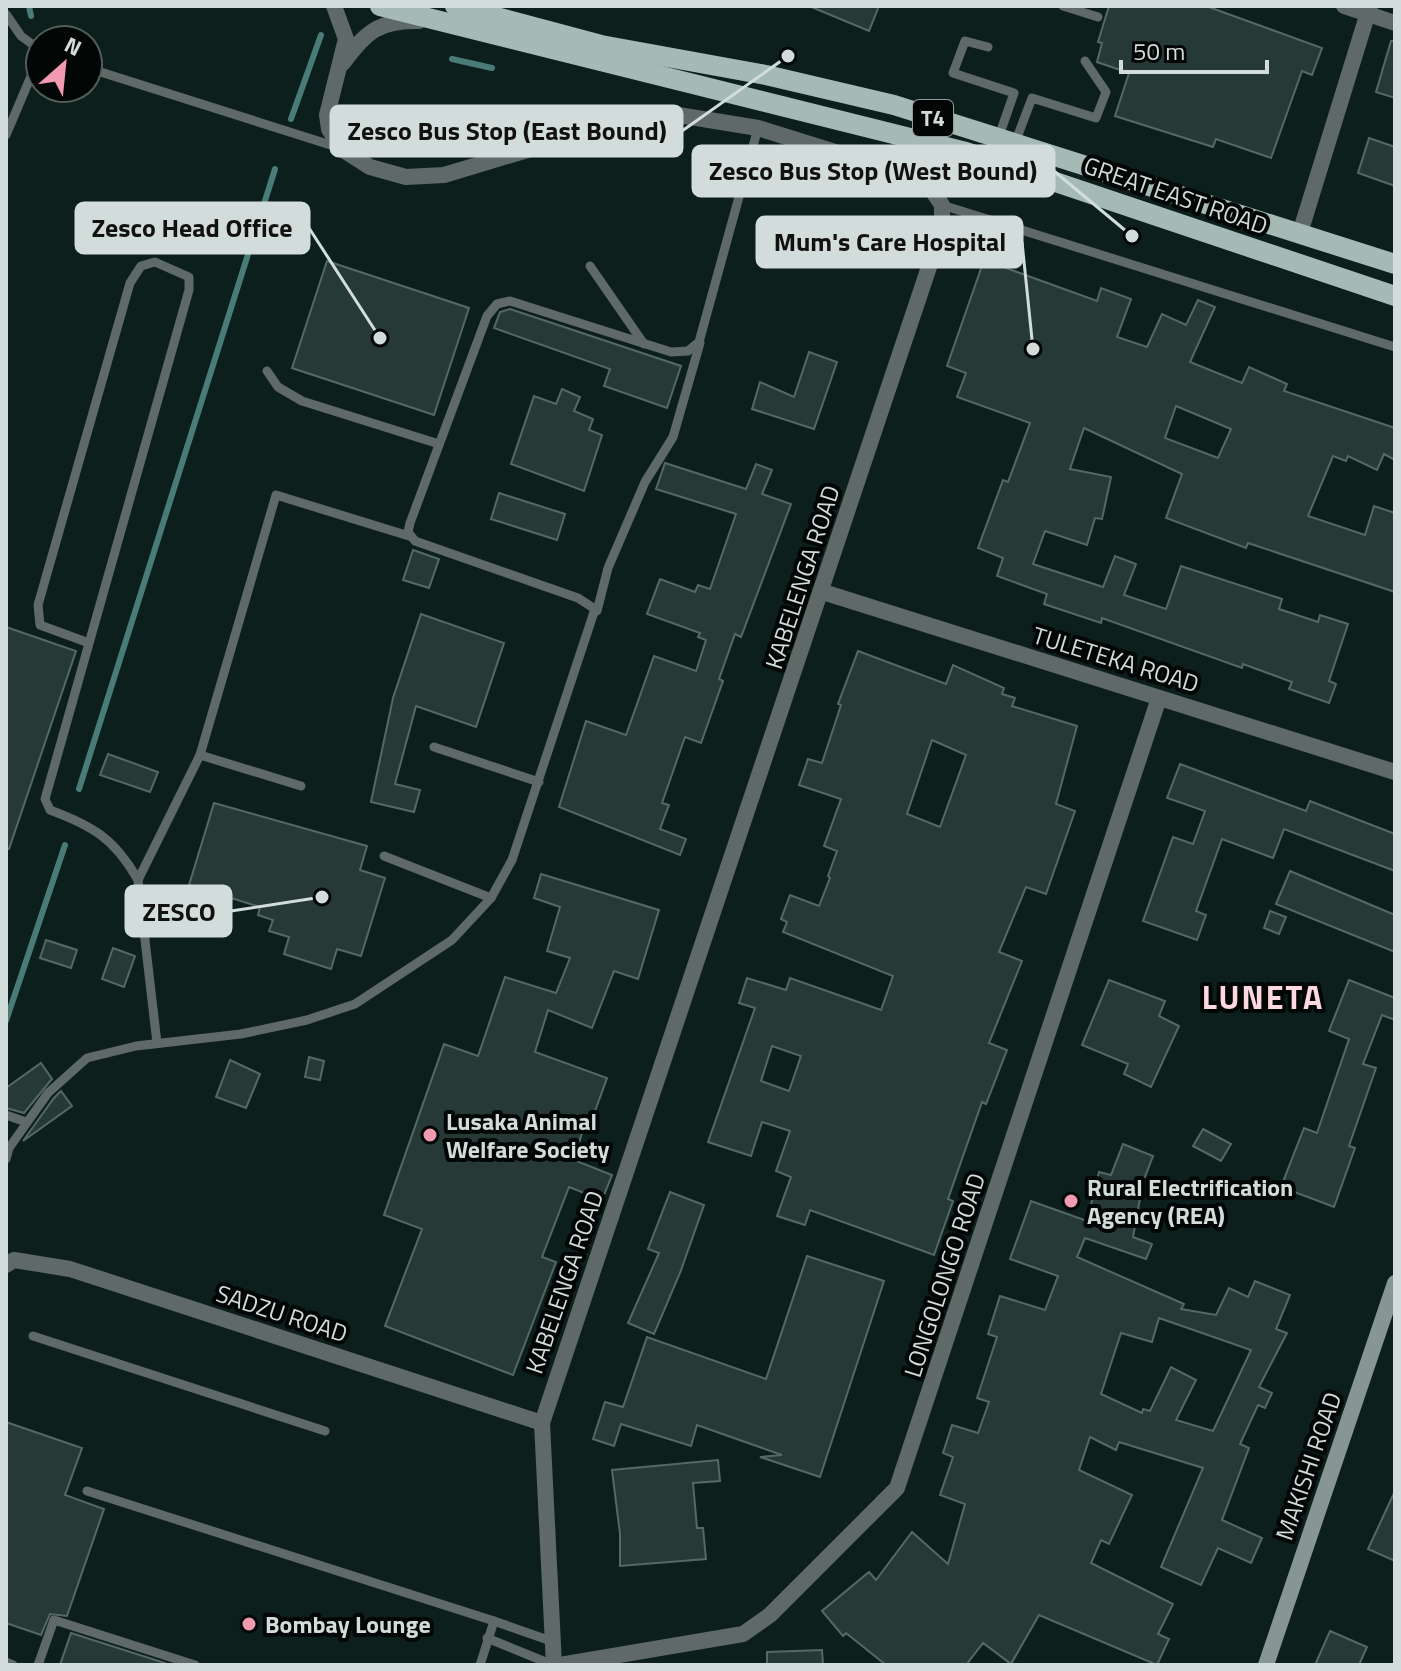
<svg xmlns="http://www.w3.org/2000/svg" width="1401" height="1671" font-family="'Titillium Web',sans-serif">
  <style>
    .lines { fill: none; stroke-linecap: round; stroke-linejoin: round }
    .stream { stroke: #4a7c77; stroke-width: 6 }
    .building { fill: #263937; stroke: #546965; stroke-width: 2; fill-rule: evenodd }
    .service { stroke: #5f6967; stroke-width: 9 }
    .minor { stroke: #5f6967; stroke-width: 16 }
    .secondary { stroke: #879693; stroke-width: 16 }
    .primary { stroke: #a5b9b5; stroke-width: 20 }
    .poi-dot { fill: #f29aaf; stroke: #020706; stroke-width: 3 }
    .labels { text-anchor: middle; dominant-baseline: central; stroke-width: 8; stroke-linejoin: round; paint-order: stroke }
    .shield { fill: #020706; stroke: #949d9b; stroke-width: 2 }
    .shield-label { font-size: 22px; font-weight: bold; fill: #d2dddb }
    .street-label { font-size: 24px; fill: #d2dddb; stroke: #020706 }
    .poi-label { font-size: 24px; font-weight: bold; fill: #d2dddb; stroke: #020706; text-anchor: start }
    .district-label { font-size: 32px; font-weight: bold; letter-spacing: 2px; fill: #fcd9e0; stroke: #020706 }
    .leader { fill: none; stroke: #d2dddb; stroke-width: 3 }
    .callout-dot { fill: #d2dddb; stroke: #020706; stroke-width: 3 }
    .callout { fill: #d2dddb; stroke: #d2dddb; stroke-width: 3 }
    .callout-label { font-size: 26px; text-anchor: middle; font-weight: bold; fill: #111 }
  </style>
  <rect width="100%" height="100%" fill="#0c1f1c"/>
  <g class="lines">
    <g class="stream">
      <path d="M29,6l2,10"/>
      <path d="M452,59l40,9"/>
      <path d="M291,119l30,-84"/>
      <path d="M79,789l196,-620"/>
      <path d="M6,1021l59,-176"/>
    </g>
  </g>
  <g class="building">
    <path d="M809,6h70l-10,25z"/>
    <path d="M1109,6h97l116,42 -10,27 -10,-4 -31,87 -55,-19 -3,8 -98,-31 14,-43 -32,-11 5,-19 -4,-1z"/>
    <path d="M1391,41h4v57l-19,-6z"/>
    <path d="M1369,138l26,9v39l-37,-13z"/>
    <path d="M984,260l113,41 4,-13 30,11 -14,38 30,10 15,-33 24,11 12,-25 17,7 -25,55 52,21 7,-16 38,17 -3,7 111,37v32l-11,-6 -7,16 -29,-14 -2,5 -13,-5 -25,60 57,19 9,-29 21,7v79l-147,-49 -2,5 -80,-30 16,-44 -98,-46 -14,41 41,8 -9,42 -7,-1 -8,27 -42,-14 -12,33 70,23 12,-31 21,8 -12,31 42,14 15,-43 101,33 -3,10 39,13 2,-7 28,9 -19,57 7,3 -7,19 -40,-14 3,-7 -49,-18 -1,4 -140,-50 -1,5 -57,-19 3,-10 -50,-18 6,-18 -25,-10 25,-68 5,2 22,-59 -73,-26 9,-24 -19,-7zM1176,406l55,23 -13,29 -53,-20z"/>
    <path d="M327,261l142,47 -35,107 -142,-47z"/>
    <path d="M510,309l171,57 -14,42 -63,-22 6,-17 -116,-41 6,-16z"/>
    <path d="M809,352l28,10 -23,67 -62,-20 8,-27 34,15z"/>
    <path d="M562,389l18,8 -6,14 19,8 -4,11 13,5 -18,56 -73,-27 23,-68 22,8z"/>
    <path d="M665,463l81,26 10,-25 16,6 -10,24 29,10 -50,133 -6,-3 -16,45 4,2 -22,62 -16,-6 -23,66 7,2 -9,24 26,10 -6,16 -121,-48 27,-86 40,14 28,-79 42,15 10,-31 -8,-3 2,-4 -53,-19 13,-35 35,13 3,-7 12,4 26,-75 -80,-25z"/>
    <path d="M499,493l66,21 -8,26 -66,-21z"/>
    <path d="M413,550l26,9 -10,29 -26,-8z"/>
    <path d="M421,614l83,29 -28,84 -60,-21 -21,78 25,6 -6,22 -43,-10 22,-104z"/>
    <path d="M6,627l70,24 -67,198 -3,-1z"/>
    <path d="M858,651l88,33 7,-19 51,23 -2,6 13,4 -3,8 65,20 -21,78 19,7 -29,83 -20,-7 -27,65 23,9 -33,82 18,7 -21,54 -4,-2 -34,97 5,2 -19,54 -124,-45 -5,15 -28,-9 14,-39 -15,-6 14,-40 -28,-9 -11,34 -43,-14 47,-134 -16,-5 8,-25 39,12 4,-12 91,32 12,-34 -110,-44 4,-10 -6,-3 9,-24 29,11 11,-28 -2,-2 9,-25 -13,-5 17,-47 -42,-14 9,-26 14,4 19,-58 -3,-1zM932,740l34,15 -26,72 -33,-13zM772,1046l29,10 -12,35 -28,-10z"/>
    <path d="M108,754l50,18 -8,20 -50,-17z"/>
    <path d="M1180,764l126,47 4,-10 85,33v37l-111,-42 -11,29 -51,-19 -26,72 10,4 -9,25 -54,-19 30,-84 20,7 12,-33 -38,-13z"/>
    <path d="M214,803l153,43 -7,24 25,8 -24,78 -24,-7 -6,20 -47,-15 5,-17 -20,-6 4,-11 -15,-5 2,-8 -71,-22z"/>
    <path d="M1290,871l105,44v37l-119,-48z"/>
    <path d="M541,874l118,36 -21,69 -24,-8 -22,57 -44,-18 -13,42 72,26 -17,47 -5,-2 -11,37 38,15 -10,25 -33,-13 -27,70 14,5 -43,113 -128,-49 37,-97 -38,-14 60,-171 34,12 27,-79 51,16 14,-35 -23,-7 13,-44 -26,-9z"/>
    <path d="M1270,911l16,6 -7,17 -15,-6z"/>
    <path d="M46,940l31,10 -6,18 -31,-10z"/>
    <path d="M113,948l22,8 -11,31 -22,-8z"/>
    <path d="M1109,980l56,21 -6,15 20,10 -28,61 -27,-13 4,-10 -46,-19z"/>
    <path d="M1349,980l46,18v22l-13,-5 -19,49 13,4 -27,78 6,2 -21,59 -53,-20 23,-59 13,5 32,-94 -20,-8z"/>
    <path d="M309,1057l15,4 -4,19 -15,-3z"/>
    <path d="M230,1060l30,14 -14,34 -30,-11z"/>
    <path d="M41,1063l11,16 -28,34 -18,-5v-20z"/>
    <path d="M61,1091l11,15 -49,35 31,-43z"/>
    <path d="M1203,1129l28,15 -10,17 -28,-15z"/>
    <path d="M1123,1144l30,12 -10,26 -10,55 19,7 -6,15 -61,-21 -8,19 107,47 -3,5 35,6 13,-27 19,9 7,-16 35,14 -14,34 11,4 -28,54 13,6 -7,15 -7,-3 -18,39 9,4 -27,72 40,18 -11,25 -33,-15 -17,37 -40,-18 42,-99 -84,-26 -3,8 -26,-13 -11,33 53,25 -23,49 -8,-4 -10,23 82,41 -15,30 11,5 -12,26 -118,-50 -28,49 -28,-21 -17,22h-80l-40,-32 -3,3 -21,-25 47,-39 7,8 36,-48 36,32 17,-60 -25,-9 13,-38 -10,-4 9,-28 26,8 11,-31 -12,-4 20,-61 -9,-3 12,-38 45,14 13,-34 -48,-17 21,-58 56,20 12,-49 12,3zM1159,1318l92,32 -38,81 -37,-11 20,-40 -25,-13 -21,44 -7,-2 -1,4 -41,-19 20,-61 31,9z"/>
    <path d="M670,1192l34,13 -24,68 -26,61 -26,-11 31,-70 -11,-4z"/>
    <path d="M807,1256l77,25 -64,196 -60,-20 22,-2 -85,-30 -6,21 -70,-22 -7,22 -21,-7 12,-37 18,5 24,-70 119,42z"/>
    <path d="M6,1422l76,26 -17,47 39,14 -37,107 -17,-2 -9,21 -35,-12z"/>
    <path d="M718,1460l2,21 -27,2 4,45h6l3,31 -86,7v-32l-8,-64z"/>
    <path d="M1395,1491v70l-27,-12z"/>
    <path d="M1330,1631l37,16 -8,18h-44z"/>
    <path d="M71,1633l94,30 -1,2h-104z"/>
    <path d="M822,1650l1,15h-56v-13z"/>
  </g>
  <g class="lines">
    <g class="service">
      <path d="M1063,6l35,11"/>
      <path d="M6,14l15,22 19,14"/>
      <path d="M988,47l-23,-6 -12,32 61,20 -16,46"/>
      <path d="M88,68l249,79"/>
      <path d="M6,135l34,-80"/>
      <path d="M1015,143l17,-45 64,20 10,-26 -21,-31"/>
      <path d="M942,205l453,142"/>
      <path d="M590,266l54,78"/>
      <path d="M267,371l11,16 24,14 137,43"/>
      <path d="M597,611l11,-43 37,-86 28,-45 27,-94"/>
      <path d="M89,643l-49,-18 -2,-20 92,-322 11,-17 14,-4 34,15v13l-144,509 5,11c43,16 65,29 88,70"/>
      <path d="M434,747l105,35"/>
      <path d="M200,755l76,-260 133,41"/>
      <path d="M384,856l107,42"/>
      <path d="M157,1043l-19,-163 62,-125 101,31"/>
      <path d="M6,1115l20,7"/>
      <path d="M6,1159l3,-11 39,-55 39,-35 49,-12 105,-12 66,-14 48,-16 97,-64 39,-42 21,-38 83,-251 -17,-11 -163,-57 -7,-9 2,-9 77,-207 10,-12 13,-3 161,51 17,-1 11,-9 59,-214"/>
      <path d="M33,1336l292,95"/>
      <path d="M87,1491l407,130 -14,44"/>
      <path d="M494,1621l57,20"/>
      <path d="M487,1638l66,27"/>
      <path d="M6,1662l7,3"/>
      <path d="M38,1665l16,-45 141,45"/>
    </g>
    <g class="minor">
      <path d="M334,6l12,33 -19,76 2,14 11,19 30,19 36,10 38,-2 194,-58 28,-4 92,15 157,49 15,10 12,18v21l-14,44 -386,1153 12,242"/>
      <path d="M1344,6l51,17"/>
      <path d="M343,63c23,-31 36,-43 76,-42"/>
      <path d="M1300,233l70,-227"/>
      <path d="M823,592l572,180"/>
      <path d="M6,1265l8,-5 56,9 472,154"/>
      <path d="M560,1665l183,-31 27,-19 127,-127 262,-790"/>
    </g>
    <path class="secondary" d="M1266,1665l129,-382"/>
    <g class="primary">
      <path d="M380,6l586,146 429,144"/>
      <path d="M455,6l146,39 165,30 128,30 501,159"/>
    </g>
  </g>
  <g class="poi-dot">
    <circle cx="430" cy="1135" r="8"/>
    <circle cx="1071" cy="1201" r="8"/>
    <circle cx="249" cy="1624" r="8"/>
  </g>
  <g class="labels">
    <rect class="shield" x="913" y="100" width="40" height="36" rx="6"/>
    <g class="shield-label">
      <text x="933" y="118">T4</text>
    </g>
    <g class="street-label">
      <text transform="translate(1176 195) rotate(19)">GREAT EAST ROAD</text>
      <text transform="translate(802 577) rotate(-72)">KABELENGA ROAD</text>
      <text transform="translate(1116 659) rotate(17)">TULETEKA ROAD</text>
      <text transform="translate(944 1275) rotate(-72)">LONGOLONGO ROAD</text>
      <text transform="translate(564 1282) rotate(-71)">KABELENGA ROAD</text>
      <text transform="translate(282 1313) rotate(18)">SADZU ROAD</text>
      <text transform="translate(1308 1466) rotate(-71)">MAKISHI ROAD</text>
    </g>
    <g class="poi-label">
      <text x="446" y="1121">Lusaka Animal<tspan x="446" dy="28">Welfare Society</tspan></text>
      <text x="1087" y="1187">Rural Electrification<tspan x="1087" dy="28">Agency (REA)</tspan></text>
      <text x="265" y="1624">Bombay Lounge</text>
    </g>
    <g class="district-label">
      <text x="1263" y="997">LUNETA</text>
    </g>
  </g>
  <path class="leader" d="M788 56L682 131M1132 236L1054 171M380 338L309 228M1033 349L1022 242M322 897L231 911"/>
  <g class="callout-dot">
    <circle cx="788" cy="56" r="8"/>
    <circle cx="1132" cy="236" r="8"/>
    <circle cx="380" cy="338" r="8"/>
    <circle cx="1033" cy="349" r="8"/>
    <circle cx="322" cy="897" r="8"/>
  </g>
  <g class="callout">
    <rect x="331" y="106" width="351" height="50" rx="8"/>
    <rect x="693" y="146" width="361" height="50" rx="8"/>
    <rect x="76" y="203" width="233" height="50" rx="8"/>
    <rect x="757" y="217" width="265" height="50" rx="8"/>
    <rect x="126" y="886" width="105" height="50" rx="8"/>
  </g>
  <g class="callout-label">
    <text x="507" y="140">Zesco Bus Stop (East Bound)</text>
    <text x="873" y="180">Zesco Bus Stop (West Bound)</text>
    <text x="192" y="237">Zesco Head Office</text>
    <text x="890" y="251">Mum's Care Hospital</text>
    <text x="179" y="921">ZESCO</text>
  </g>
  <rect width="1401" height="1671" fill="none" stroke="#d2dddb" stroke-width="16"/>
  <g transform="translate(64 64) rotate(27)"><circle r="38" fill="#020706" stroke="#555d5b" stroke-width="2"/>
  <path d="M0-6L14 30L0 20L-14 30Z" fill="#f29aaf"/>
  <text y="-12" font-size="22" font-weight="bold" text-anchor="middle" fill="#d2dddb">N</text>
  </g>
  <path d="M1121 60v12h146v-12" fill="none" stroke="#d2dddb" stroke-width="4"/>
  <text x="1133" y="60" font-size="24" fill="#d2dddb" stroke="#020706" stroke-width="6" paint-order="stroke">50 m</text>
</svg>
